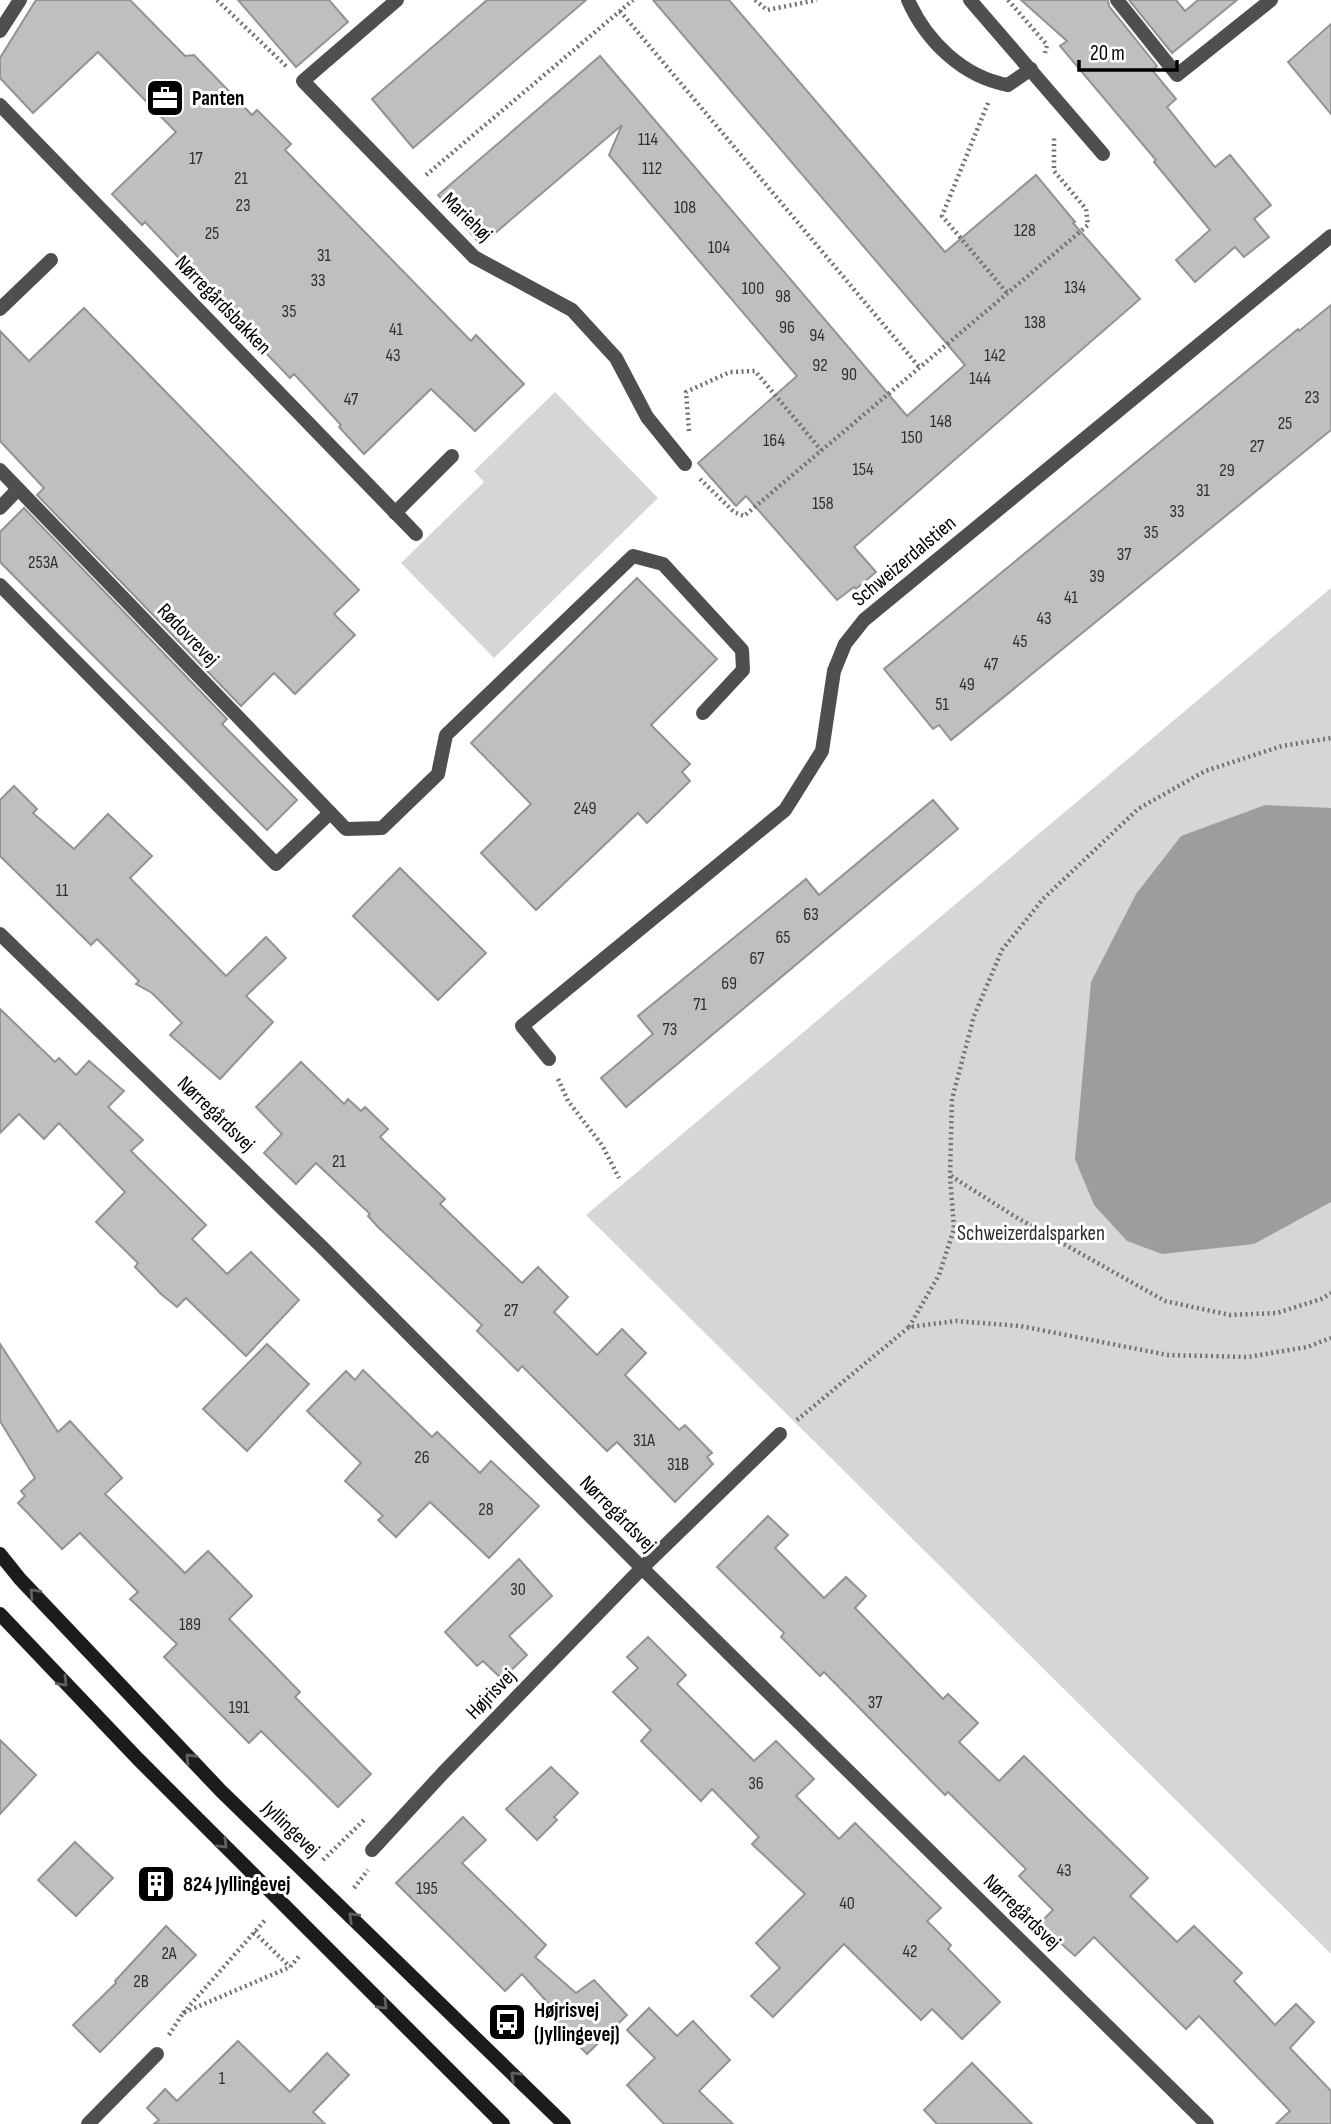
<svg xmlns="http://www.w3.org/2000/svg" width="1331" height="2124" font-family="'Sofia Sans Condensed',sans-serif">
  <style>
    .green { fill: #d6d6d6 }
    .water { fill: #9d9d9d }
    .building { fill: #bfbfbf; stroke: #939393; stroke-width: 2 }
    .lines { fill: none; stroke-linecap: round; stroke-linejoin: round }
    .path { stroke: #717171; stroke-width: 4.5; stroke-dasharray: 2 3.5; stroke-linecap: butt }
    .lane { stroke: #4f4f4f; stroke-width: 14 }
    .street { stroke: #4f4f4f; stroke-width: 14 }
    .secondary { stroke: #1c1c1c; stroke-width: 14 }
    .oneway { stroke: #606060 }
    .labels { text-anchor: middle; dominant-baseline: central; stroke-width: 6; stroke-linejoin: round; paint-order: stroke }
    .number-label { font-size: 18px; fill: #303030 }
    .poi-label { font-size: 21px; font-weight: bold; fill: #000; stroke: #fff; text-anchor: start }
    .street-label { font-size: 21px; fill: #000; stroke: #fff }
    .park-label { font-size: 21px; fill: #2d2d2d; stroke: #fff }
  </style>
  <rect width="100%" height="100%" fill="#fff"/>
  <g class="green">
    <path d="M555,392l103,106 -164,160 -93,-95 83,-81 -10,-11z"/>
    <path d="M1331,588v1366l-745,-739z"/>
  </g>
  <path class="water" d="M1265,805l66,3v394l-77,42 -92,10 -35,-13 -33,-36 -19,-46 16,-177 45,-88 45,-58z"/>
  <g class="building">
    <path d="M36,0h94l55,56 9,-1 58,60 5,-5 34,34 -6,6 186,191 5,-6 48,49 -49,47 -44,-42 -67,65 -25,-27 2,-2 -47,-51 -4,4 -25,-26 3,-3 -48,-50 -3,3 -27,-26 3,-3 -48,-51 -3,3 -30,-31 64,-62 -78,-80 -65,61 -33,-35v-20z"/>
    <path d="M238,0h91l19,22 -52,45z"/>
    <path d="M487,0h99l-173,148 -41,-49z"/>
    <path d="M653,0h76l216,252 91,-77 39,47 -2,1 67,76 -286,248 22,25 -20,17 -2,-2 -17,13 -91,-104 -10,10 -38,-43 99,-87 -188,-221 13,-30 -141,120 -43,-50 162,-139 307,360 58,-51z"/>
    <path d="M1021,0h87l1,6 48,60 -5,4 24,29 -9,8 48,60 15,-12 41,50 -17,14 15,18 -25,20 -9,-10 -40,35 -19,-22 34,-30 -56,-68 2,-2 -96,-114 7,-5z"/>
    <path d="M1129,0h47l9,11 13,-11h39l-65,53z"/>
    <path d="M1331,24v90l-43,-52z"/>
    <path d="M1331,305v125l-380,310 -12,-15 -6,4 -49,-60 414,-340 1,2z"/>
    <path d="M84,308l275,282 -25,24 21,21 -60,59 -21,-21 -33,33 -204,-211 7,-7 -44,-47v-110l29,30z"/>
    <path d="M24,508l203,211 -5,5 75,76 -30,30 -267,-268v-30z"/>
    <path d="M637,578l80,81 -66,66 39,39 -8,8 8,9 -43,42 -9,-10 -102,97 -55,-57 50,-49 -60,-61z"/>
    <path d="M14,786l23,23 -4,4 41,36 34,-35 44,42 -22,22 96,98 40,-39 20,21 -40,38 27,26 -53,57 -50,-44 12,-12 -30,-30 -16,-9 3,-3 -42,-42 -6,6 -91,-89v-56z"/>
    <path d="M933,800l25,29 -332,278 -25,-29 52,-44 -15,-18 168,-137 13,16z"/>
    <path d="M400,868l86,85 -48,47 -85,-84z"/>
    <path d="M0,1009l55,53 4,-4 17,17 13,-14 35,30 -16,16 35,33 -12,11 75,74 -14,14 35,35 24,-22 48,48 -53,56 -60,-58 -9,9 -16,-13 -26,-27 3,-4 -42,-41 29,-30 -66,-69 -15,16 -25,-25 -19,19z"/>
    <path d="M301,1062l43,42 4,-5 13,12 4,-4 23,22 -8,8 65,62 -5,5 82,79 16,-16 30,30 -14,15 43,43 25,-26 24,24 -21,22 54,55 6,-5 27,28 -5,4 6,7 -38,38 -58,-60 -10,9 -85,-85 -4,5 -41,-40 5,-6 -104,-98 -10,-11 2,-2 -54,-51 -20,21 -32,-31 18,-19 -26,-27z"/>
    <path d="M0,1344l58,88 12,-11 52,57 -17,16 80,79 23,-22 44,45 -23,23 71,73 -5,5 76,77 -33,33 -77,-76 -12,12 -85,-86 13,-13 -47,-45 8,-7 -58,-59 -18,16 -44,-46 7,-7 -4,-5 14,-13 -35,-57z"/>
    <path d="M267,1344l42,40 -62,67 -44,-42z"/>
    <path d="M363,1370l69,67 5,-5 43,41 11,-12 48,45 -50,52 -59,-56 -34,35 -18,-17 5,-4 -38,-35 16,-18 -54,-52 39,-40 9,9z"/>
    <path d="M768,1516l20,19 -13,13 49,50 22,-21 20,19 -11,12 88,91 5,-5 30,29 -19,19 40,39 25,-25 124,122 -18,18 47,46 17,-16 48,47 -8,8 41,44 21,-21 18,18 -24,26 41,43v33h-55l14,-13 -91,-95 -13,13 -92,-92 -19,19 -36,-32 14,-14 -34,-34 7,-7 -78,-77 -3,3 -121,-123 -4,4 -39,-39 3,-4 -67,-66z"/>
    <path d="M519,1559l33,37 -43,40 18,19 -25,24 -19,-18 -6,5 -32,-34z"/>
    <path d="M648,1637l38,38 -9,9 77,77 22,-20 38,38 -18,17 43,43 16,-16 86,85 -14,13 24,24 -3,4 52,53 -38,37 -30,-30 -11,11 -77,-76 -71,73 -22,-21 29,-28 -24,-25 49,-49 -53,-50 7,-7 -47,-48 -11,12 -60,-60 10,-11 -38,-38 25,-24 -11,-11z"/>
    <path d="M0,1740l36,35 -36,39z"/>
    <path d="M551,1767l27,26 -24,24 3,3 -20,20 -31,-31z"/>
    <path d="M463,1817l23,23 -24,23 84,82 -11,12 41,36 18,-13 33,35 -40,39 -36,-37 5,-5 -34,-38 -17,17 -109,-108z"/>
    <path d="M75,1842l38,36 -37,38 -38,-36z"/>
    <path d="M166,1926l30,29 -96,97 -27,-27 43,-42 -1,-2z"/>
    <path d="M649,2008l28,28 16,-15 37,39 -31,31 34,33h-69l-37,-39 28,-27 -28,-28z"/>
    <path d="M238,2041l52,51 37,-39 22,22 -36,37 12,12h-171l5,-4 -12,-12 18,-19 12,12z"/>
    <path d="M972,2063l60,61h-95l-13,-14z"/>
  </g>
  <g class="lines">
    <g class="path">
      <path d="M217,0l70,67"/>
      <path d="M755,0l12,10 50,-10"/>
      <path d="M1008,0l39,45 -2,8"/>
      <path d="M620,11l300,357"/>
      <path d="M988,103l-46,113 66,78"/>
      <path d="M426,175l207,-175"/>
      <path d="M689,431l-3,-39 44,-20 25,-1 66,79"/>
      <path d="M700,479l34,33 10,4 344,-291 -2,-16 -32,-38v-36"/>
      <path d="M558,1079l10,22 34,44 17,33"/>
      <path d="M951,1176l63,40 151,85 65,14 47,-2 44,-14 10,-6"/>
      <path d="M909,1327l30,-52 15,-46 -4,-53 2,-77 22,-83 28,-66 41,-51 95,-90 67,-38 77,-25 49,-8"/>
      <path d="M797,1420l112,-93 47,-6 64,5 148,29 80,2 59,-10 24,-9"/>
      <path d="M323,1860l41,-40"/>
      <path d="M354,1888l14,-18"/>
      <path d="M254,1932l36,35"/>
      <path d="M183,2013l83,-94"/>
      <path d="M169,2035l14,-22 107,-46 11,-13"/>
    </g>
    <g class="lane">
      <path d="M908,0c18,41 55,77 100,85l23,-16"/>
      <path d="M1117,0l60,75 94,-75"/>
      <path d="M0,31l20,-31"/>
      <path d="M0,105l416,429"/>
      <path d="M0,309l51,-49"/>
      <path d="M0,470l346,359 36,-1 56,-54 8,-39 187,-179 30,8 79,86 1,20 -40,43"/>
      <path d="M0,508l18,-19"/>
      <path d="M395,513l57,-57"/>
      <path d="M0,585l276,279 54,-51"/>
      <path d="M642,1568l138,-134"/>
    </g>
    <g class="street">
      <path d="M397,0l-94,81 171,176 98,53 44,48 31,59 38,47"/>
      <path d="M970,0l133,154"/>
      <path d="M0,934l322,313 320,321 565,556"/>
      <path d="M549,1059l-27,-33 263,-216 37,-59 12,-80 11,-27 19,-24 467,-384"/>
      <path d="M372,1850l71,-77 199,-205"/>
      <path d="M88,2124l69,-70"/>
    </g>
    <g class="secondary">
      <path d="M0,1554l20,25 201,212 343,333"/>
      <path d="M0,1614l138,145 365,365"/>
    </g>
  </g>
  <defs><path id="oneway-chevron" d="M-2-3.5L2.5 0L-2 3.5" fill="none" stroke-width="1.6" stroke-linecap="round" stroke-linejoin="round" transform="scale(1.75)"/></defs>
  <g class="oneway">
    <use href="#oneway-chevron" transform="translate(34 1593) rotate(-133)"/>
    <use href="#oneway-chevron" transform="translate(63 1682) rotate(46)"/>
    <use href="#oneway-chevron" transform="translate(190 1758) rotate(-134)"/>
    <use href="#oneway-chevron" transform="translate(223 1844) rotate(45)"/>
    <use href="#oneway-chevron" transform="translate(353 1917) rotate(-136)"/>
    <use href="#oneway-chevron" transform="translate(383 2005) rotate(45)"/>
    <use href="#oneway-chevron" transform="translate(515 2076) rotate(-136)"/>
  </g>
  <defs>
    <symbol id="office-square" viewBox="-11 -11 22 22"><rect x="-9" y="-9" width="18" height="18" rx="4" fill="#000" stroke="#fff"/><path d="M-6-3h4V-5.5h4V-3h4V5H-6ZM-1-4.5V-3h2v-1.5ZM-6 0V1H6V0Z" fill="#fff"/></symbol>
    <symbol id="building-square" viewBox="-11 -11 22 22"><rect x="-9" y="-9" width="18" height="18" rx="4" fill="#000" stroke="#fff"/><path d="M-4-6H4V6H1V3H-1V6H-4ZM-2.5-4.3h1.7v1.8h-1.7ZM.8-4.3h1.7v1.8H.8ZM-2.5-1h1.7V.8h-1.7ZM.8-1h1.7V.8H.8Z" fill="#fff"/></symbol>
    <symbol id="bus-square" viewBox="-11 -11 22 22"><rect x="-9" y="-9" width="18" height="18" rx="4" fill="#000" stroke="#fff"/><path d="M-5-6H5V4H4V6H2V4H-2V6H-4V4H-5ZM-3.5-4V0h7V-4ZM-3.5 1.2v1.5H-2V1.2ZM2 1.2v1.5H3.5V1.2Z" fill="#fff"/></symbol>
  </defs>
  <g fill-rule="evenodd">
    <use href="#office-square" x="143" y="76" width="44" height="44"/>
    <use href="#building-square" x="134" y="1862" width="44" height="44"/>
    <use href="#bus-square" x="485" y="2000" width="44" height="44"/>
  </g>
  <g class="labels">
    <g class="number-label">
      <text x="648" y="139">114</text>
      <text x="196" y="158">17</text>
      <text x="652" y="168">112</text>
      <text x="241" y="178">21</text>
      <text x="243" y="205">23</text>
      <text x="685" y="207">108</text>
      <text x="1025" y="230">128</text>
      <text x="212" y="233">25</text>
      <text x="719" y="247">104</text>
      <text x="324" y="255">31</text>
      <text x="318" y="280">33</text>
      <text x="1075" y="287">134</text>
      <text x="753" y="288">100</text>
      <text x="783" y="296">98</text>
      <text x="289" y="311">35</text>
      <text x="1035" y="322">138</text>
      <text x="787" y="327">96</text>
      <text x="396" y="329">41</text>
      <text x="817" y="335">94</text>
      <text x="393" y="355">43</text>
      <text x="995" y="355">142</text>
      <text x="820" y="365">92</text>
      <text x="849" y="374">90</text>
      <text x="980" y="378">144</text>
      <text x="1312" y="397">23</text>
      <text x="351" y="399">47</text>
      <text x="941" y="421">148</text>
      <text x="1285" y="423">25</text>
      <text x="912" y="437">150</text>
      <text x="774" y="440">164</text>
      <text x="1257" y="446">27</text>
      <text x="863" y="469">154</text>
      <text x="1227" y="470">29</text>
      <text x="1203" y="490">31</text>
      <text x="823" y="503">158</text>
      <text x="1177" y="511">33</text>
      <text x="1151" y="532">35</text>
      <text x="1124" y="554">37</text>
      <text x="43" y="562">253A</text>
      <text x="1097" y="576">39</text>
      <text x="1071" y="597">41</text>
      <text x="1044" y="618">43</text>
      <text x="1020" y="641">45</text>
      <text x="991" y="664">47</text>
      <text x="967" y="684">49</text>
      <text x="942" y="704">51</text>
      <text x="585" y="808">249</text>
      <text x="62" y="890">11</text>
      <text x="811" y="914">63</text>
      <text x="783" y="937">65</text>
      <text x="757" y="958">67</text>
      <text x="729" y="983">69</text>
      <text x="700" y="1004">71</text>
      <text x="670" y="1029">73</text>
      <text x="339" y="1161">21</text>
      <text x="511" y="1310">27</text>
      <text x="644" y="1440">31A</text>
      <text x="422" y="1457">26</text>
      <text x="678" y="1464">31B</text>
      <text x="486" y="1509">28</text>
      <text x="518" y="1589">30</text>
      <text x="190" y="1624">189</text>
      <text x="875" y="1702">37</text>
      <text x="239" y="1707">191</text>
      <text x="756" y="1783">36</text>
      <text x="1064" y="1870">43</text>
      <text x="427" y="1888">195</text>
      <text x="847" y="1903">40</text>
      <text x="910" y="1951">42</text>
      <text x="169" y="1953">2A</text>
      <text x="141" y="1981">2B</text>
      <text x="222" y="2078">1</text>
    </g>
    <g class="poi-label">
      <text x="192" y="98">Panten</text>
      <text x="183" y="1884">824 Jyllingevej</text>
      <text x="534" y="2010">Højrisvej<tspan x="534" dy="24">(Jyllingevej)</tspan></text>
    </g>
    <g class="street-label">
      <text transform="translate(467 217) rotate(44)">Mariehøj</text>
      <text transform="translate(223 305) rotate(46)">Nørregårdsbakken</text>
      <text transform="translate(904 561) rotate(-40)">Schweizerdalstien</text>
      <text transform="translate(188 635) rotate(46)">Rødovrevej</text>
      <text transform="translate(216 1114) rotate(44)">Nørregårdsvej</text>
      <text transform="translate(618 1514) rotate(45)">Nørregårdsvej</text>
      <text transform="translate(491 1694) rotate(-46)">Højrisvej</text>
      <text transform="translate(291 1829) rotate(44)">Jyllingevej</text>
      <text transform="translate(1022 1912) rotate(44)">Nørregårdsvej</text>
    </g>
    <g class="park-label">
      <text x="1031" y="1233">Schweizerdalsparken</text>
    </g>
  </g>
  <path d="M1079 60v10h98v-10" fill="none" stroke="#000000" stroke-width="3.5"/>
  <text x="1090" y="60" font-size="21" fill="#000000" stroke="#ffffff" stroke-width="5" paint-order="stroke">20 m</text>
</svg>
